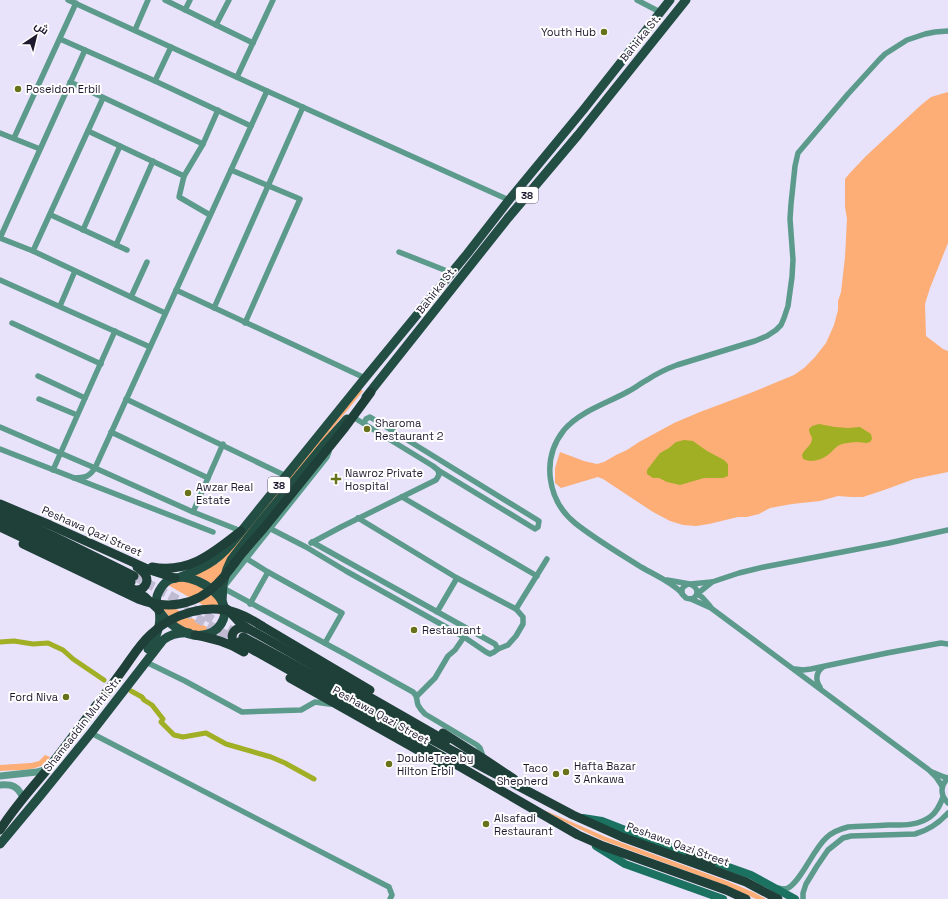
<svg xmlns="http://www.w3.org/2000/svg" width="948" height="899" font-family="'Space Grotesk',Cairo,sans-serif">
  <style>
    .green { fill: #fcae76 }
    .water { fill: #a0af24 }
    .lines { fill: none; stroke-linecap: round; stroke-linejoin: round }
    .canal { stroke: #a0af24; stroke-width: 5 }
    .trunk-tunnel { stroke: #c0bad2; stroke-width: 9; stroke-dasharray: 9 4.5; stroke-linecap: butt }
    .minor { stroke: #5c9b8b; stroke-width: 5.5 }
    .tertiary { stroke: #5c9b8b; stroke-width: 7 }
    .secondary { stroke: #1c7261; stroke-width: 8 }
    .primary { stroke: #224e44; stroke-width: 9 }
    .trunk { stroke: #1e4038; stroke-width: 9 }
    .trunk-bridge { stroke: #1e4038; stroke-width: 9 }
    .poi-dot { fill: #67721b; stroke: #fff; stroke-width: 1.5 }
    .labels { text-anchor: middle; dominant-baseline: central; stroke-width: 4; stroke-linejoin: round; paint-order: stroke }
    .shield { fill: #fff; stroke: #625e6d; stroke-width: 1 }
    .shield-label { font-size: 10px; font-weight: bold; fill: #1f192f }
    .poi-label { font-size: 11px; fill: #1f192f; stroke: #fff; text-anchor: start }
    .street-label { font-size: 11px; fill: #1f192f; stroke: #fff }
  </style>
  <rect width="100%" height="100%" fill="#e8e2fb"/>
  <g class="green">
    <path d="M948,92v151l-18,45 -5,16 1,32 17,13 5,2v121l-34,7 -27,10 -24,8h-12l-13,-1 -18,5 -28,3 -22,4 -11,6 -12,3h-9l-29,7 -13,2 -13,-1 -13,-4 -17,-9 -50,-33 -5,-2 -37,11 -6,-5v-15l5,-16 24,9 13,3 7,-2 12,-7 11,-5 12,-8 35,-19 26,-11 53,-20 24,-10 17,-7 10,-7 11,-11 11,-14 8,-18 4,-15v-9l3,-9 4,-35 2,-38 -2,-12v-28l4,-5 17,-18 55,-51 10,-8z"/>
    <path d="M360,389l3,2 -39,48 -103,153c-10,-9 -16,-14 -30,-16l9,-4 18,-9 11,-11z"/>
    <path d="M180,581l15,2 21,15 6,18 -54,-31z"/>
    <path d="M161,600l51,30 -6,3 -17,-3 -16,-9 -9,-11z"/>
    <path d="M45,755l5,2c-3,4 -7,9 -12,10 -9,4 -28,3 -38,4v-6l31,-2 8,-2z"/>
    <path d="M544,810l62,27 121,44 26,11 13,7h-10l-31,-14 -123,-45 -41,-20z"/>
  </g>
  <g class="water">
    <path d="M819,424l16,3 13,1 12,-1 11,7 1,5 -2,3c-5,2 -8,0 -13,0 -5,0 -10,1 -15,2 -6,2 -8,6 -13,10 -7,6 -17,9 -26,5l-1,-4c2,-6 10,-9 10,-17 -1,-3 -3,-5 -3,-9l3,-3z"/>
    <path d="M684,440l9,1 14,10 17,9 3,3 1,2v11l-5,2h-19l-24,7 -13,-3 -8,-4h-6l-6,-4v-4l13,-17 9,-5 7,-6z"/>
  </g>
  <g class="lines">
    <g class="canal">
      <path d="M0,642l14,-1 19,3 15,-1 15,7 10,9 31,21"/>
      <path d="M131,691l11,6 2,3 8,5 11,14 -2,3 13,13 9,2 23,-4 20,11 45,13 14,6 29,16"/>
    </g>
    <g class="trunk-tunnel">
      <path d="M134,576l37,20 72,41"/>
      <path d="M185,611l53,31"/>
    </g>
    <g class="minor">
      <path d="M68,0l199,91 242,109"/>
      <path d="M165,0l51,25"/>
      <path d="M229,0l-13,25 37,18"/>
      <path d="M637,0l23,12"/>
      <path d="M185,10l5,-10"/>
      <path d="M135,30l13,-30"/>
      <path d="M60,39l95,42 96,45"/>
      <path d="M237,77l36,-77"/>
      <path d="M155,81l16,-34"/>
      <path d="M70,82l133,62"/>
      <path d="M88,131l96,45"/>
      <path d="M0,133l40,16"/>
      <path d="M14,138l62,-135"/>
      <path d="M231,170l69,29 -55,124"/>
      <path d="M51,215l76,35"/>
      <path d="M210,215l-31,-18 5,-21 19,-32 15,-34"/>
      <path d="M83,230l37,-84"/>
      <path d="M0,238l85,-188"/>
      <path d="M0,238l33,13 132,62"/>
      <path d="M116,245l37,-84"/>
      <path d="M33,251l70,-153"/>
      <path d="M399,252l53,21"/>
      <path d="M0,280l150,67"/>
      <path d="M176,290l189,88"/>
      <path d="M131,297l16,-35"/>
      <path d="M60,306l15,-35"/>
      <path d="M214,308l89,-201"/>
      <path d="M12,323l89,41"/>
      <path d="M38,376l47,22"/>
      <path d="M39,399l38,16"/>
      <path d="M126,399l160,77"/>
      <path d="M364,423l2,-4 4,-2 169,104 -1,6 -3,2 -97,-59"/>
      <path d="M0,427l95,41 98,44 48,19"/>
      <path d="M111,432l97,46"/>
      <path d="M0,449l213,83"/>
      <path d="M329,449v3l-2,5 -104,131 120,65 70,39c5,4 3,7 5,13 2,4 4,6 7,9l52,31 3,3 4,11"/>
      <path d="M53,470l62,-139"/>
      <path d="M74,478c11,0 15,-1 21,-10l172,-377"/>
      <path d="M402,497l135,79"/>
      <path d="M193,512l30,-68"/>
      <path d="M358,518l99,60 59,31 31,-50"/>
      <path d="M271,529l35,18 40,24 118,66 22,15 4,2 4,-2 4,-3 -3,-5 -183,-102"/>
      <path d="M311,543l30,-16 95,-47 3,-5 -1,-5 -5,-4 -80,-49"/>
      <path d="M247,559l21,13 74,41 -17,30"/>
      <path d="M667,580l23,4c12,5 7,18 -4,14l-4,-4v-5c2,-3 5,-5 8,-5l22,-2 27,-9 25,-6 125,-24 59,-13"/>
      <path d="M682,593c-12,-12 -27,-18 -41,-26 -22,-14 -46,-28 -66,-44 -28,-23 -34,-64 -11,-93 16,-19 44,-27 65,-39 6,-3 12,-8 18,-11 9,-6 19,-11 30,-15l78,-24 12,-5 9,-6 5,-5 3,-7 4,-12 4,-29 1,-17 -3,-41 1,-15 4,-38 3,-13 50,-59 31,-34 6,-6 22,-14 18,-6 10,-2 13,-1"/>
      <path d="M691,599l20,9 218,162 7,7 6,9"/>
      <path d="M250,604l18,-32"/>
      <path d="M710,606l-8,-9 -5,-3 15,-12"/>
      <path d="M437,612l20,-34"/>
      <path d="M498,649l10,-4 8,-9 7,-12v-7l-7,-8"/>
      <path d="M146,662l39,19 57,31 59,-2 14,-8 14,2h4"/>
      <path d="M795,669l8,1 8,-1 76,-16 54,-10 7,1"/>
      <path d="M820,687c-5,-7 -4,-15 3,-20"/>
      <path d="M417,696l18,-18 13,-22 7,-6 9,-13"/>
      <path d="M91,733l298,154 3,8 -2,4"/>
      <path d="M932,772l12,5 4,1"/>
      <path d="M948,778c-8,8 -8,17 0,25"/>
      <path d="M779,888c3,1 6,1 9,0 13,-7 25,-38 38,-50 6,-6 14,-9 22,-11 13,-1 27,-1 40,-2 14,0 29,1 42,-8 7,-5 10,-12 13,-20"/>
      <path d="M803,899v-6l3,-9 11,-18 11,-16 15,-12 8,-2 64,-2c14,-4 24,-11 33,-21"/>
    </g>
    <g class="tertiary">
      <path d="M0,776l37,-4 10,-3"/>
      <path d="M0,785c12,-1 18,1 23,13"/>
    </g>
    <g class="secondary">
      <path d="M583,818l19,3 41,16 52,19"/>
      <path d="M596,846l29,18 98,35"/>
      <path d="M706,859l45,16 44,24"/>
    </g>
    <g class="primary">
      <path d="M366,397l142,-179 70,-83 108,-135"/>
      <path d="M181,577c21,-9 35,-15 50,-33l134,-166 102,-124 42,-54 75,-91 86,-109"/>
      <path d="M181,577c21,1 55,23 40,47 -4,6 -10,10 -18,11 -16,3 -40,-13 -46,-29 -3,-9 4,-21 12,-26 4,-2 8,-2 12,-3z"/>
      <path d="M222,602l1,-18 4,-15 4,-9 26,-34 66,-80 24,-27"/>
      <path d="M148,649c9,-12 14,-24 11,-39"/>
      <path d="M0,844l40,-48 51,-63 72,-93c8,-6 16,-8 26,-7"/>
    </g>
    <g class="trunk">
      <path d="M0,504l50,21 100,45 25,8"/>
      <path d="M0,512l53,24 81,40"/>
      <path d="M0,520l50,22 81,40"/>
      <path d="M0,527l127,60 18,10 14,13"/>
      <path d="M244,551l20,-23 79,-98 28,-38"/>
      <path d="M152,567c38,7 62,-15 89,-36"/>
      <path d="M131,588c1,1 4,2 6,2 7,0 12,-8 9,-14 -2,-4 -6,-7 -9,-9"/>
      <path d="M227,609l13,14 7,5 131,74 68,39"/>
      <path d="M262,626l108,64"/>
      <path d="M195,635c20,4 32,7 49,17"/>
      <path d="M243,637l243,132 87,46 49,22 124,45 32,17"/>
      <path d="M239,642l180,101 159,92 25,11 123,44 20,9"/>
      <path d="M238,647c-12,-9 -4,-23 9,-18"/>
      <path d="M290,678l156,88"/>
      <path d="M443,733l41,26 30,20"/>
      <path d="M0,830c13,-21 30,-40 46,-59 12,-15 24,-31 36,-47"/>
      <path d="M690,854l21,10"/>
    </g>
    <g class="trunk-bridge">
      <path d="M23,544l115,55c29,11 58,7 80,-16 10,-10 17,-21 26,-32"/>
      <path d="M82,724c13,-17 27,-35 40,-53 9,-12 17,-26 28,-36 23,-22 57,-32 87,-22 9,3 17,8 25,13"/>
    </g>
  </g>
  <g class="poi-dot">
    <circle cx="604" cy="32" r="4"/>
    <circle cx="18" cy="89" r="4"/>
    <circle cx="367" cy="429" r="4"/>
    <path d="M334 473h4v4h4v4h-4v4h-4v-4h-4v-4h4z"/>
    <circle cx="188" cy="493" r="4"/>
    <circle cx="414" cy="630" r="4"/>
    <circle cx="66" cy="697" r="4"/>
    <circle cx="389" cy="764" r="4"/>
    <circle cx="566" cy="772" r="4"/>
    <circle cx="556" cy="774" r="4"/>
    <circle cx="486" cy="824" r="4"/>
  </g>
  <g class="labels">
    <g class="shield">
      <rect x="516" y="187" width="22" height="16" rx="3"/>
      <rect x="268" y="477" width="22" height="16" rx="3"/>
    </g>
    <g class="shield-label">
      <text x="527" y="195">38</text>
      <text x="279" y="485">38</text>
    </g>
    <g class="poi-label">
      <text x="596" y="32" text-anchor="end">Youth Hub</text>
      <text x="26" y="89">Poseidon Erbil</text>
      <text x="375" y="423">Sharoma<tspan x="375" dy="13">Restaurant 2</tspan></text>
      <text x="345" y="473">Nawroz Private<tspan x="345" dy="13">Hospital</tspan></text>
      <text x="196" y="487">Awzar Real<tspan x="196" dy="13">Estate</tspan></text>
      <text x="422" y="630">Restaurant</text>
      <text x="58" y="697" text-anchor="end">Ford Niva</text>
      <text x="397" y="758">DoubleTree by<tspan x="397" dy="13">Hilton Erbil</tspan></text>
      <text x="574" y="766">Hafta Bazar<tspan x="574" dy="13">3 Ankawa</tspan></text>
      <text x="548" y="768" text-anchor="end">Taco<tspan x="548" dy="13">Shepherd</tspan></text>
      <text x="494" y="818">Alsafadi<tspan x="494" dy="13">Restaurant</tspan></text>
    </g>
    <g class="street-label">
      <text transform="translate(640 38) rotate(-51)">Bahirka St.</text>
      <text transform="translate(436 290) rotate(-52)">Bahirka St.</text>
      <text transform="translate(92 531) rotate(24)">Peshawa Qazi Street</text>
      <text transform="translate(381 715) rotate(29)">Peshawa Qazi Street</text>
      <text transform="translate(82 724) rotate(-52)">Shamsaddin Mufti Str.</text>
      <text transform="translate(678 844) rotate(20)">Peshawa Qazi Street</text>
    </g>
  </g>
  <g transform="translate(36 36) rotate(35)" stroke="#ffffff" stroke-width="3" paint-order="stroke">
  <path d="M0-3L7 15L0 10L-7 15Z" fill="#1f192f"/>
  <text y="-6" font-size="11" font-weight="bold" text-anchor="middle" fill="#1f192f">ش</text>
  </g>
</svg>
